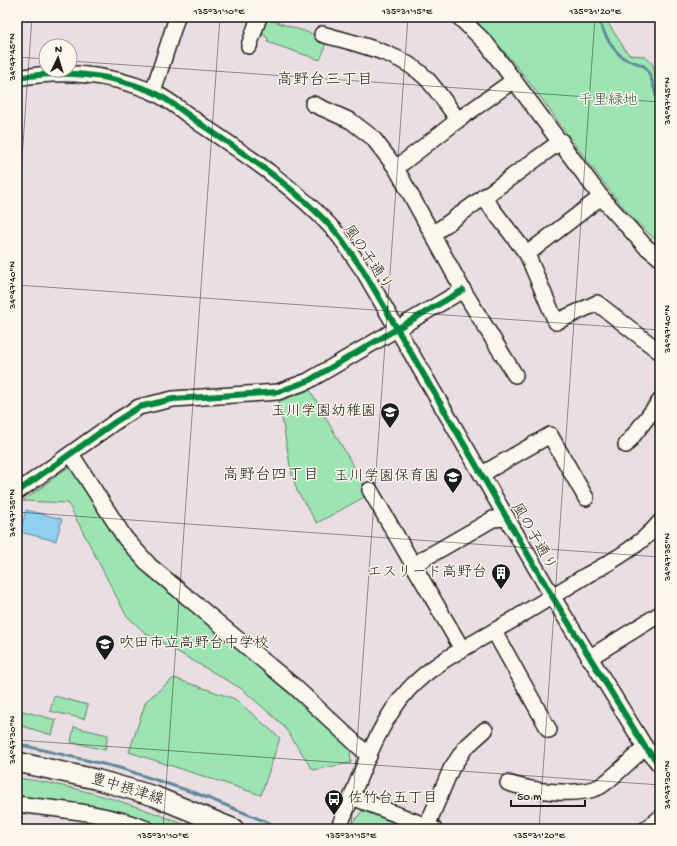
<svg xmlns="http://www.w3.org/2000/svg" width="677" height="846" font-family="'Gochi Hand','Klee One',sans-serif">
  <style>
    .green { fill: #9ce5b3; stroke: #5c8068 }
    .water { fill: #8fcff0; stroke: #61879b }
    .lines { fill: none; stroke-linecap: round; stroke-linejoin: round }
    .stream { stroke: #61879b; stroke-width: 3 }
    .minor-casing { stroke: #1c1c1c; stroke-width: 18 }
    .major-casing { stroke: #1c1c1c; stroke-width: 22 }
    .minor { stroke: #fbf7ec; stroke-width: 15 }
    .major { stroke: #fbf7ec; stroke-width: 19 }
    .cycleway-casing { stroke: #fbf7ec; stroke-width: 8 }
    .cycleway { stroke: #00873e; stroke-width: 6 }
    .ticks { fill: none; stroke: #1c1c1c; stroke-width: 1; stroke-opacity: 0.45 }
    .labels { text-anchor: middle; dominant-baseline: central; stroke-width: 3; stroke-linejoin: round; paint-order: stroke }
    .park-label { font-size: 15px; fill: #425849; stroke: #fbf7ec }
    .street-label { font-size: 15px; fill: #1c1c1c; stroke: #fbf7ec }
    .poi-label { font-size: 15px; fill: #1c1c1c; stroke: #fbf7ec; text-anchor: end }
    .neighbourhood-label { font-size: 16px; fill: #1c1c1c; stroke: #fbf7ec }
    .neatline { fill: none; stroke: #1c1c1c; stroke-width: 1.5 }
    .ticks-label { font-size: 10px; text-anchor: middle; fill: #1c1c1c }
  </style>
  <rect width="100%" height="100%" fill="#eadee3"/>
  <filter id="ink" filterUnits="userSpaceOnUse"><feTurbulence type="fractalNoise" baseFrequency=".025" numOctaves="2"/><feDisplacementMap in="SourceGraphic" scale="8" xChannelSelector="R" yChannelSelector="G"/><feConvolveMatrix kernelMatrix="1 2 1 2 8 2 1 2 1" color-interpolation-filters="sRGB"/></filter>
  <g filter="url(#ink)">
    <g class="green">
      <path d="M472,17h132l22,34 4,4 14,1 8,7 8,25v155c-30,-23 -53,-56 -76,-86 -35,-48 -69,-98 -112,-140z"/>
      <path d="M264,18l58,19c6,7 1,16 -2,23l-53,-18 1,-4 -5,-3 -3,-5z"/>
      <path d="M310,390l57,100 1,5 -51,28 -20,-32 -6,-20 -12,-70z"/>
      <path d="M70,466l77,105 144,122 59,54 1,16 -38,7 -30,-45 -41,-36 -97,-56 -19,-18 -58,-112 -45,-2z"/>
      <path d="M174,678l61,21 45,39 -19,57 -132,-43 17,-51z"/>
      <path d="M54,696l34,9 -4,14 -34,-8z"/>
      <path d="M23,711l33,9 -4,15 -33,-10z"/>
      <path d="M74,727l34,8 -3,15 -34,-8z"/>
      <path d="M17,778c61,8 121,27 178,51h-33l-29,-12 -116,-18z"/>
      <path d="M363,810l6,1 58,18h-74l-2,-4z"/>
    </g>
    <path class="water" d="M26,510l36,9 -6,22 -36,-9z"/>
    <g class="lines">
      <g class="stream">
        <path d="M597,17c6,13 13,30 24,39 7,7 19,5 25,12 8,11 9,28 14,41"/>
        <path d="M17,744l103,24 78,26 86,35"/>
      </g>
      <defs>
        <g id="minor">
          <path d="M459,17l27,26 115,154 44,49 15,12"/>
          <path d="M322,34c34,10 78,18 104,44 12,13 22,28 32,42"/>
          <path d="M249,46l10,-29"/>
          <path d="M17,78c47,-8 89,-5 134,13 18,8 35,23 51,34 46,31 95,64 132,105 11,12 19,27 29,40l189,326 93,151 15,18"/>
          <path d="M514,80l-56,40 -62,48 67,122 52,85"/>
          <path d="M153,92l24,-75"/>
          <path d="M313,104l38,17 22,17 23,30"/>
          <path d="M483,197l44,57"/>
          <path d="M601,197l-74,57 29,68 41,-19 63,49"/>
          <path d="M433,234l128,-93"/>
          <path d="M626,445l34,-44"/>
          <path d="M71,454l54,84 25,28 145,121 74,69"/>
          <path d="M482,474l68,-39 36,63"/>
          <path d="M370,490l92,159"/>
          <path d="M17,492l98,-70 24,-15 34,-8 105,-7 30,-11 155,-91"/>
          <path d="M413,565l80,-46 14,-1"/>
          <path d="M494,631l55,99"/>
          <path d="M589,658l71,-44"/>
          <path d="M508,783c24,8 67,14 91,4 10,-5 36,-31 46,-40"/>
          <path d="M352,797l82,32"/>
          <path d="M17,804c43,6 89,8 130,25"/>
          <path d="M427,826l24,-57 14,-21 20,-18"/>
          <path d="M338,829c21,-46 36,-102 71,-140 23,-25 56,-41 85,-58 31,-18 62,-37 93,-56 26,-14 54,-30 73,-53"/>
          <path d="M646,829l14,-11"/>
        </g>
        <path id="major" d="M17,762l78,17 59,17 80,33"/>
      </defs>
      <use href="#minor" class="minor-casing"/>
      <use href="#major" class="major-casing"/>
      <use href="#minor" class="minor"/>
      <use href="#major" class="major"/>
      <defs>
        <g id="cycleway">
          <path d="M17,78c47,-8 89,-5 134,13 18,8 35,23 51,34 46,31 95,64 132,105 11,12 19,27 29,40l189,326 93,151 15,18"/>
          <path d="M17,492l98,-70 24,-15 34,-8 105,-7 30,-11 155,-91"/>
        </g>
      </defs>
      <use href="#cycleway" class="cycleway-casing"/>
      <use href="#cycleway" class="cycleway"/>
    </g>
  </g>
  <path class="ticks" d="M17,57l29,2M70,61l590,41M17,229l15,-212M17,285l643,45M17,512l643,45M17,740l643,45M163,829l57,-812M351,829l57,-812M539,829l56,-812"/>
  <defs>
    <symbol id="school-pin" viewBox="-11 -11 22 30"><path d="M0 17L-7.5 6A9.5 9.5 0 1 1 7.5 6Z" fill="#1c1c1c" stroke="#fbf7ec"/><path d="M0-5L7-2L0 1L-7-2ZM-4 1L0 2.5L4 1V4Q0 6-4 4Z" fill="#fff"/></symbol>
    <symbol id="building-pin" viewBox="-11 -11 22 30"><path d="M0 17L-7.5 6A9.5 9.5 0 1 1 7.5 6Z" fill="#1c1c1c" stroke="#fbf7ec"/><path d="M-4-6H4V6H1V3H-1V6H-4ZM-2.5-4.3h1.7v1.8h-1.7ZM.8-4.3h1.7v1.8H.8ZM-2.5-1h1.7V.8h-1.7ZM.8-1h1.7V.8H.8Z" fill="#fff"/></symbol>
    <symbol id="bus-pin" viewBox="-11 -11 22 30"><path d="M0 17L-7.5 6A9.5 9.5 0 1 1 7.5 6Z" fill="#1c1c1c" stroke="#fbf7ec"/><path d="M-5-6H5V4H4V6H2V4H-2V6H-4V4H-5ZM-3.5-4V0h7V-4ZM-3.5 1.2v1.5H-2V1.2ZM2 1.2v1.5H3.5V1.2Z" fill="#fff"/></symbol>
  </defs>
  <g fill-rule="evenodd">
    <use href="#school-pin" x="379" y="401" width="22" height="30"/>
    <use href="#school-pin" x="442" y="466" width="22" height="30"/>
    <use href="#building-pin" x="490" y="562" width="22" height="30"/>
    <use href="#school-pin" x="94" y="633" width="22" height="30"/>
    <use href="#bus-pin" x="323" y="788" width="22" height="30"/>
  </g>
  <g class="labels">
    <g class="park-label">
      <text x="608" y="101">千里緑地</text>
    </g>
    <g class="street-label">
      <text transform="translate(367 258) rotate(56)">風の子通り</text>
      <text transform="translate(533 537) rotate(60)">風の子通り</text>
      <text transform="translate(127 790) rotate(17)">豊中摂津線</text>
    </g>
    <g class="poi-label">
      <text x="376" y="412">玉川学園幼稚園</text>
      <text x="439" y="477">玉川学園保育園</text>
      <text x="487" y="573">エスリード高野台</text>
      <text x="119" y="644" text-anchor="start">吹田市立高野台中学校</text>
      <text x="348" y="799" text-anchor="start">佐竹台五丁目</text>
    </g>
    <g class="neighbourhood-label">
      <text x="325" y="81">高野台三丁目</text>
      <text x="271" y="476">高野台四丁目</text>
    </g>
  </g>
  <rect width="677" height="846" fill="none" stroke="#fbf7ec" stroke-width="44"/>
  <g transform="translate(58 58) rotate(4)"><circle r="19" fill="#fbf7ec" stroke="#a29f99"/>
  <path d="M0-3L7 15L0 10L-7 15Z" fill="#1c1c1c"/>
  <text y="-6" font-size="11" font-weight="bold" text-anchor="middle" fill="#1c1c1c">N</text>
  </g>
  <path d="M511 800v6h74v-6" fill="none" stroke="#1c1c1c" stroke-width="2"/>
  <text x="517" y="800" font-size="12" fill="#1c1c1c" stroke="#fbf7ec" stroke-width="3" paint-order="stroke">50 m</text>
  <rect x="22" y="22" width="633" height="802" class="neatline"/>
  <g class="ticks-label">
    <text x="219" y="14">135°31'10"E</text>
    <text x="407" y="14">135°31'15"E</text>
    <text x="595" y="14">135°31'20"E</text>
    <text transform="translate(11 57) rotate(-90)" y="4">34°47'45"N</text>
    <text transform="translate(666 101) rotate(-90)" y="4">34°47'45"N</text>
    <text transform="translate(11 285) rotate(-90)" y="4">34°47'40"N</text>
    <text transform="translate(666 329) rotate(-90)" y="4">34°47'40"N</text>
    <text transform="translate(11 513) rotate(-90)" y="4">34°47'35"N</text>
    <text transform="translate(666 557) rotate(-90)" y="4">34°47'35"N</text>
    <text transform="translate(11 740) rotate(-90)" y="4">34°47'30"N</text>
    <text transform="translate(666 785) rotate(-90)" y="4">34°47'30"N</text>
    <text x="163" y="838">135°31'10"E</text>
    <text x="351" y="838">135°31'15"E</text>
    <text x="539" y="838">135°31'20"E</text>
  </g>
</svg>
